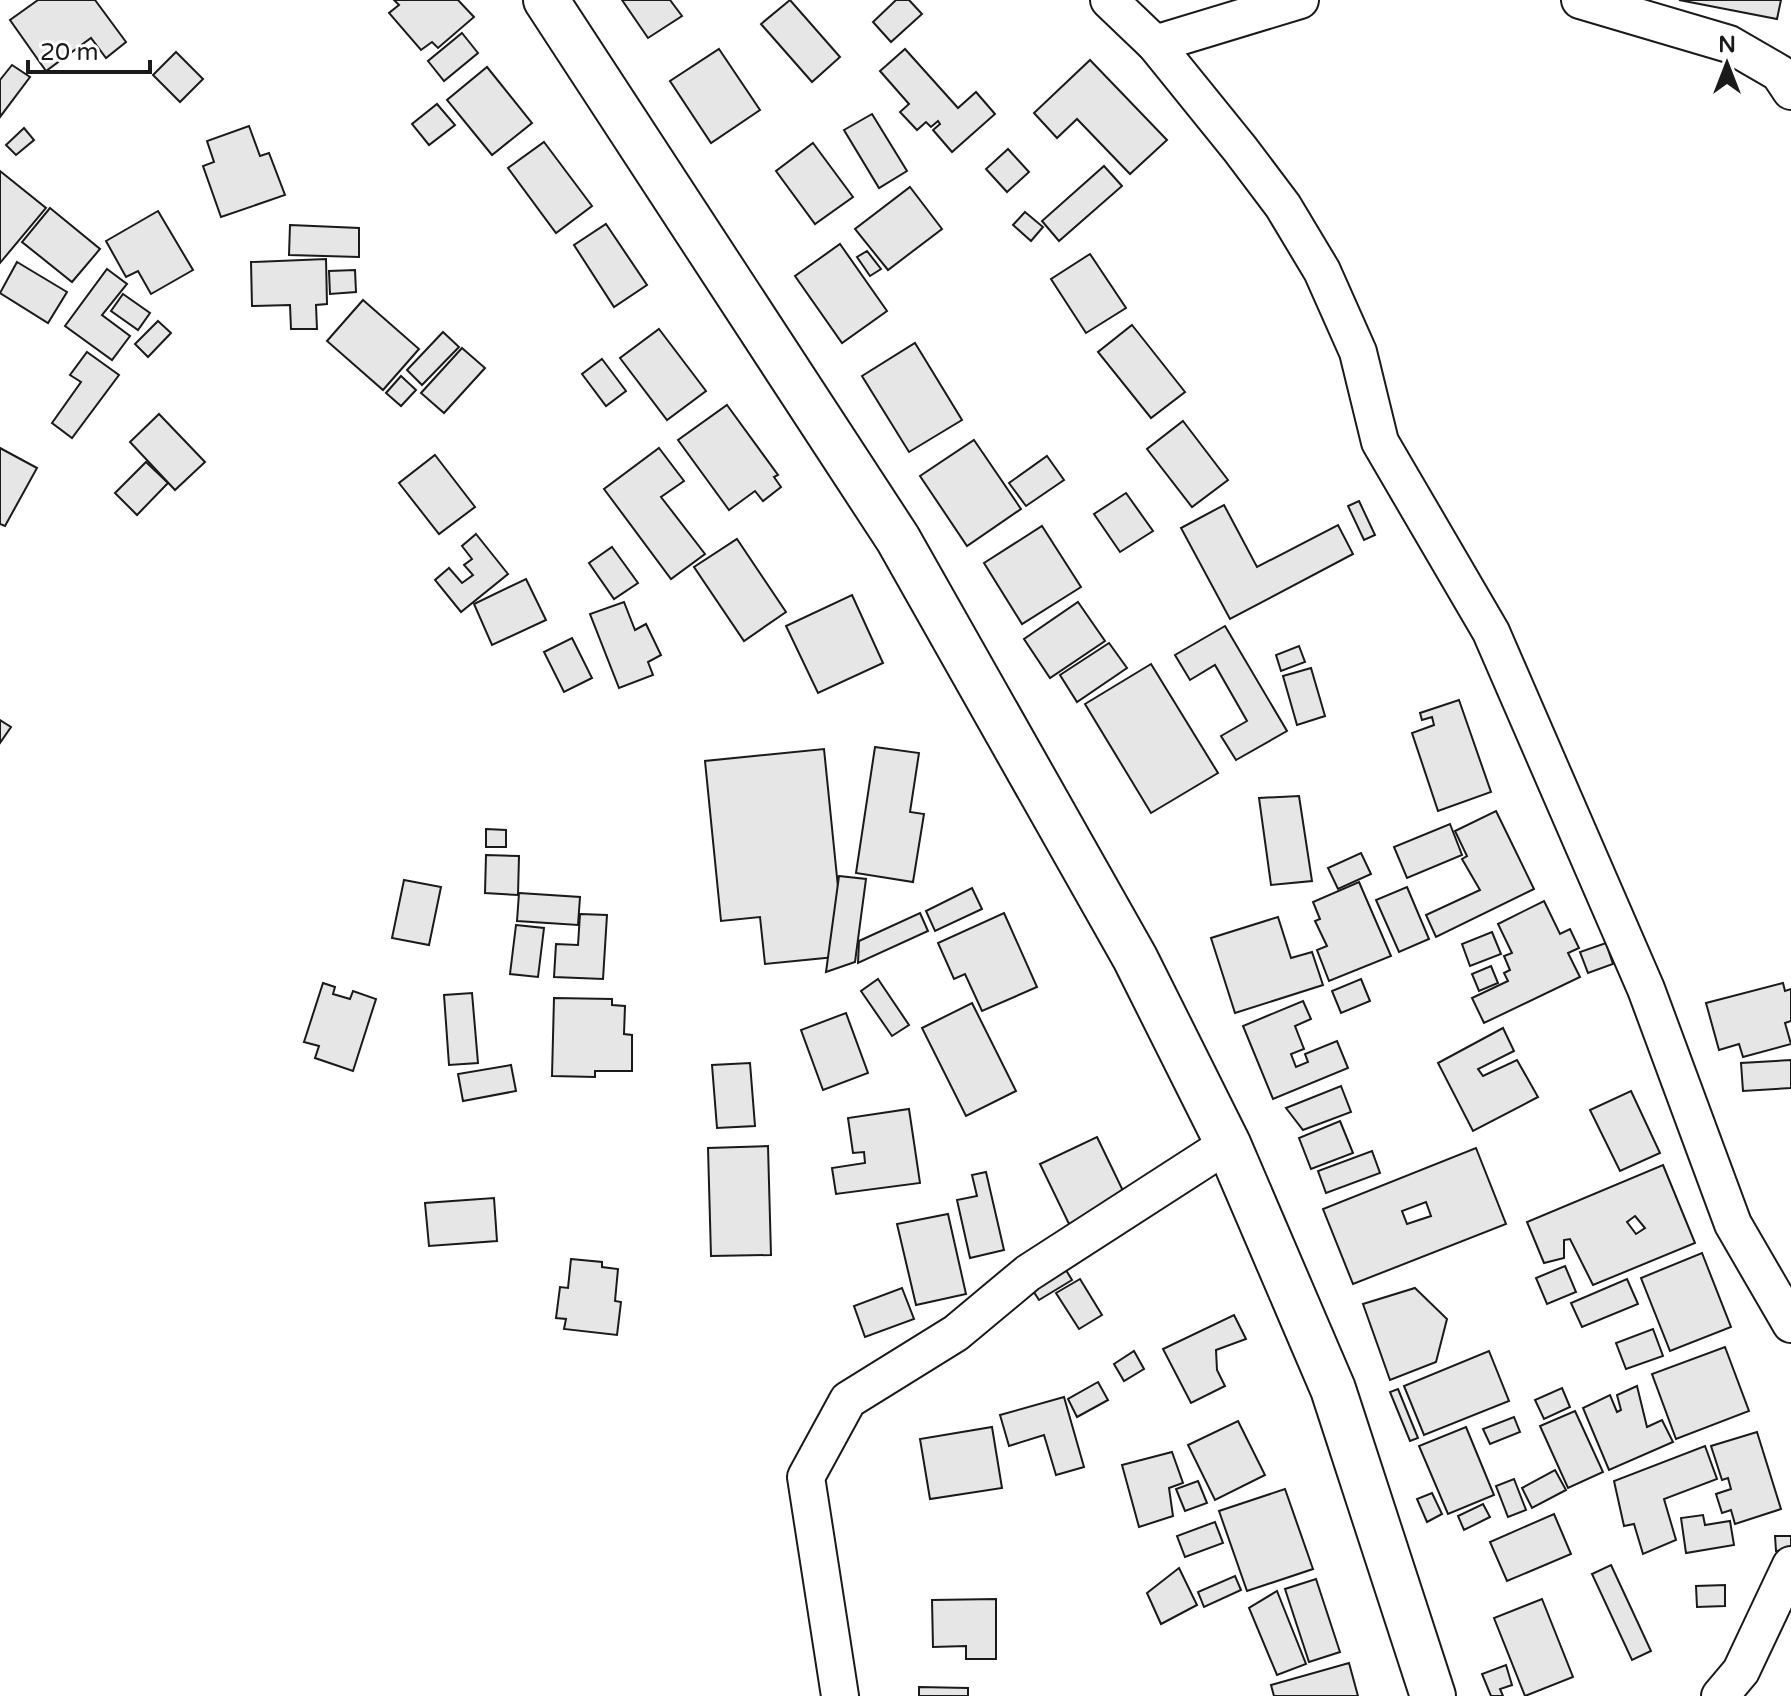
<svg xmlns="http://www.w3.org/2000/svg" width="1791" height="1696" font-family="'Varela Round',sans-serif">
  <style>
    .building { fill: #e6e6e6; stroke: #1a1a1a; stroke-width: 2; fill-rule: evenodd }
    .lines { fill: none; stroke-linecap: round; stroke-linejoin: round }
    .minor-casing { stroke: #1a1a1a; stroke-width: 40 }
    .trunk-casing { stroke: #1a1a1a; stroke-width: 48 }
    .minor { stroke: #fff; stroke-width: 36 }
    .trunk { stroke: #fff; stroke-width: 44 }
  </style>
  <rect width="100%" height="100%" fill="#fff"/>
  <g class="building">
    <path d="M38,0h57l31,42 -20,16 -15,-20 -45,33 -36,-51z"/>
    <path d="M394,0h64l16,17 -36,31 -6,-6 -11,8 -32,-37 10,-8z"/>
    <path d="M622,0h48l12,16 -34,22z"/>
    <path d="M790,0l50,57 -28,25 -51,-58z"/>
    <path d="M896,0h13l13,14 -31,28 -18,-20z"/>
    <path d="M1679,0h102l-4,19z"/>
    <path d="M462,33l16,20 -34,28 -16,-20z"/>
    <path d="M719,49l41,61 -49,33 -41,-62z"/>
    <path d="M905,49l53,59 18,-16 19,22 -43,38 -19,-22 7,-6 -2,-3 -7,6 -5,-5 -9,8 -17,-18 9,-8 -29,-33z"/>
    <path d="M176,52l27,27 -23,23 -27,-27z"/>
    <path d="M1090,60l77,80 -37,34 -53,-55 -20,19 -23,-25z"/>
    <path d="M12,65l18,12 -30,40v-37z"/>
    <path d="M487,67l45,56 -40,32 -45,-55z"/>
    <path d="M437,104l18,21 -26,20 -17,-21z"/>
    <path d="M872,114l35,57 -28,17 -35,-58z"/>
    <path d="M249,126l11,30 9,-3 16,42 -64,22 -18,-51 11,-4 -7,-21z"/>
    <path d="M24,128l10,12 -18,15 -10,-10z"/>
    <path d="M544,142l48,64 -36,27 -48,-65z"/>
    <path d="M813,143l40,54 -38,27 -39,-53z"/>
    <path d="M1008,149l21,23 -22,20 -21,-23z"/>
    <path d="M1104,166l18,20 -63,55 -17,-20z"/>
    <path d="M0,171l46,37 -46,55z"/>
    <path d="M910,187l32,42 -54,41 -33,-41z"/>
    <path d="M50,208l50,41 -28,33 -50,-40z"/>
    <path d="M158,211l35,59 -42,24 -13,-23 -12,6 -20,-36z"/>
    <path d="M1025,212l18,15 -12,14 -18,-16z"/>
    <path d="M606,224l41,61 -33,22 -40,-62z"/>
    <path d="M290,225l69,3v29l-70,-2z"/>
    <path d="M840,244l47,67 -45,32 -47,-67z"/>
    <path d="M867,251l14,18 -11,7 -13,-19z"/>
    <path d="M1090,254l36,54 -40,25 -35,-54z"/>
    <path d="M326,259l1,45 -11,1 1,24h-26l-1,-24 -38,1 -1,-44z"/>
    <path d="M17,262l50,30 -19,31 -48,-30z"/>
    <path d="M107,269l20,15 -25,31 28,21 -18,24 -47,-34z"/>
    <path d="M355,270l1,22 -26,2 -1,-23z"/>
    <path d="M123,294l27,19 -12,17 -27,-19z"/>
    <path d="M363,300l56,49 -36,41 -56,-49z"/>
    <path d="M158,321l13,12 -23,24 -13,-13z"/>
    <path d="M1132,325l53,67 -34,26 -53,-66z"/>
    <path d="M659,329l47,62 -39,29 -47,-62z"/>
    <path d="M443,332l16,15 -37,38 -15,-15z"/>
    <path d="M915,343l47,77 -53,32 -47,-76z"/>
    <path d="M462,348l23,20 -41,45 -23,-20z"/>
    <path d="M87,352l32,23 -47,63 -20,-15 29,-41 -11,-7z"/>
    <path d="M602,359l24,32 -20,15 -24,-32z"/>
    <path d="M401,376l15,14 -15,16 -15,-13z"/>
    <path d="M727,405l51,70 -4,2 7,10 -18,14 -8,-10 -26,19 -51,-70z"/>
    <path d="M159,414l46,48 -30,28 -45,-48z"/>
    <path d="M1183,421l45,59 -36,27 -45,-58z"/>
    <path d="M974,440l47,69 -54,37 -47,-70z"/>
    <path d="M0,448l37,20 -32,58 -5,-2z"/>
    <path d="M659,448l25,33 -23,16 44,57 -34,25 -67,-90z"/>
    <path d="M435,455l40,52 -36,27 -40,-51z"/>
    <path d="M1047,456l17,24 -38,26 -17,-23z"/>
    <path d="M146,462l22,21 -31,32 -22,-22z"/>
    <path d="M1126,493l27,38 -33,21 -26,-38z"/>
    <path d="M1359,501l16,34 -11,5 -16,-34z"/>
    <path d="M1224,505l33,62 81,-42 15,29 -123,65 -49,-91z"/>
    <path d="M1042,526l39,61 -59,37 -38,-61z"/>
    <path d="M476,534l32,40 -47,38 -26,-32 14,-12 13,15 11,-8 -9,-10 8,-6 -10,-13z"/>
    <path d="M737,539l49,73 -42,29 -50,-74z"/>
    <path d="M612,547l26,36 -24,16 -25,-36z"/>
    <path d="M526,579l20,41 -54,25 -18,-41z"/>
    <path d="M852,595l31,68 -65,30 -32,-67z"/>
    <path d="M624,602l11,28 11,-6 15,31 -13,7 5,13 -34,13 -29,-74z"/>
    <path d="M1078,602l27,39 -55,37 -26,-39z"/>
    <path d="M1225,626l62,105 -51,29 -15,-24 26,-15 -32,-56 -25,15 -15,-25z"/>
    <path d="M572,638l20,40 -28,14 -20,-40z"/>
    <path d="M1109,643l18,25 -50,34 -17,-27z"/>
    <path d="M1299,646l6,16 -24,9 -5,-16z"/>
    <path d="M1151,664l67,109 -67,40 -66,-109z"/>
    <path d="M1311,668l14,48 -28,9 -14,-49z"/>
    <path d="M1459,700l32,92 -53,19 -26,-78 22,-8 -2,-8 -10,3 -2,-7z"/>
    <path d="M0,720l11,7 -11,16z"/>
    <path d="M875,747l44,6 -9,59 14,2 -11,68 -57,-9z"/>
    <path d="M824,749l21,207 -80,8 -5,-47 -39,4 -16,-160z"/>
    <path d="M1299,796l13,85 -41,4 -12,-87z"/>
    <path d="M1496,811l38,78 -98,48 -10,-22 54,-25 -18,-31 5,-3 -12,-25z"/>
    <path d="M1450,824l12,31 -55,23 -13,-31z"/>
    <path d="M486,829l20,1v17h-20z"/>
    <path d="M1361,853l10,21 -33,15 -10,-21z"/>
    <path d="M486,855l33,1 -1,39 -33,-2z"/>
    <path d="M839,876l27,3 -11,83 -29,10z"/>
    <path d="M404,880l37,7 -12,58 -37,-7z"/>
    <path d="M1359,882l32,74 -62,25 -12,-31 10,-4 -12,-25 5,-2 -7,-17z"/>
    <path d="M1407,887l22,52 -30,13 -23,-52z"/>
    <path d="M972,888l10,21 -47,22 -9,-20z"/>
    <path d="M519,893l61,4 -2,28 -61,-4z"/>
    <path d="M1544,901l16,33 10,-5 9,19 -11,5 12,24 -96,46 -12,-25 36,-17 -4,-8 6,-3 -6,-14 8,-3 -14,-29z"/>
    <path d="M920,913l8,18 -70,32 1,-22z"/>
    <path d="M1004,913l33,74 -55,24 -17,-37 -11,5 -16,-36z"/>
    <path d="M580,914l27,1 -4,64 -49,-2 2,-33 22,1z"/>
    <path d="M1278,917l13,41 21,-6 11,33 -88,28 -24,-75z"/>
    <path d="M516,925l28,3 -6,49 -28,-3z"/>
    <path d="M1492,932l9,22 -31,12 -8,-22z"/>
    <path d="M1606,943l7,21 -25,9 -8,-21z"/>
    <path d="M1491,966l7,17 -19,8 -7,-17z"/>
    <path d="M878,979l31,46 -17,11 -31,-45z"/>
    <path d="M1361,979l9,22 -29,12 -9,-22z"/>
    <path d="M323,983l12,4 -2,7 17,5 3,-8 23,8 -23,72 -38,-13 4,-12 -15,-4z"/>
    <path d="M1783,983l2,8 6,-2v32l-6,2 6,21 -48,13 -4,-13 -20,6 -13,-47z"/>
    <path d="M472,993l6,70 -29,2 -5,-70z"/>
    <path d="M554,998l58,1v6l13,1 -1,28 8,1v36h-37v6l-43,-1z"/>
    <path d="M1303,1001l8,18 -16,7 9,23 -13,5 5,13 12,-5 -3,-8 32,-13 11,27 -75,31 -30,-73z"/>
    <path d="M972,1003l44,88 -50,25 -44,-88z"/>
    <path d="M846,1013l22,60 -45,17 -22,-60z"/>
    <path d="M1503,1028l11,23 -36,18 5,7 34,-16 21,37 -65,34 -35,-68z"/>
    <path d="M1791,1060v28l-48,3 -2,-28z"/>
    <path d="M750,1063l5,63 -38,2 -5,-63z"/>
    <path d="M511,1065l5,26 -53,10 -5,-27z"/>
    <path d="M1341,1086l10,26 -48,18 -17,-22z"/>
    <path d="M1631,1091l29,62 -40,18 -30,-61z"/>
    <path d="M909,1109l11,74 -84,11 -4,-26 33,-5 -1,-11 -11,1 -5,-35z"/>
    <path d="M1340,1121l13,32 -42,16 -12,-31z"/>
    <path d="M1097,1137l29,60 -57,27 -29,-60z"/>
    <path d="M768,1146l3,109 -60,1 -3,-108z"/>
    <path d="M1476,1148l30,76 -153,60 -30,-75zM1426,1202l5,14 -24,8 -5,-13z"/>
    <path d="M1372,1151l8,22 -54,20 -8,-22z"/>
    <path d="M1663,1165l32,78 -102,42 -23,-46 -6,1v18l-20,5 -17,-41zM1635,1216l10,12 -9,6 -9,-12z"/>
    <path d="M986,1172l18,78 -34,8 -13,-58 20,-4 -5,-21z"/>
    <path d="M494,1198l3,43 -68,5 -4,-43z"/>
    <path d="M948,1214l18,80 -50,11 -19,-81z"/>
    <path d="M1702,1253l29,74 -61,24 -29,-73z"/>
    <path d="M1058,1257l14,23 -33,20 -15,-23z"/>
    <path d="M571,1259l31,3v5l16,2 -3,32 6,1 -4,33 -53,-6 2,-10 -10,-1 4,-31 8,1z"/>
    <path d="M1565,1266l11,26 -29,12 -11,-26z"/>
    <path d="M1080,1279l22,36 -23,14 -23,-36z"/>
    <path d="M1627,1279l11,25 -56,23 -11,-24z"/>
    <path d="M902,1288l12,31 -49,18 -11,-31z"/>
    <path d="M1415,1288l32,31 -11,43 -46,18 -27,-76z"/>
    <path d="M1234,1315l12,24 -30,11 1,20 8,16 -34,17 -28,-54z"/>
    <path d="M1653,1329l10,27 -37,13 -10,-26z"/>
    <path d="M1725,1347l24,64 -73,28 -24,-65z"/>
    <path d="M1134,1351l10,18 -20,12 -10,-17z"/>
    <path d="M1489,1351l20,50 -85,34 -20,-49z"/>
    <path d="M1098,1382l10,18 -31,17 -9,-18z"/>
    <path d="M1637,1386l10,41 15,-7 11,22 -64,28 -26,-62 27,-13 7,17 4,-2 -4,-15z"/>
    <path d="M1562,1388l8,19 -26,12 -9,-19z"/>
    <path d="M1398,1389l20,49 -8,3 -20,-49z"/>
    <path d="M1064,1397l20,70 -28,8 -12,-40 -35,11 -9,-31z"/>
    <path d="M1575,1411l28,61 -35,16 -28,-62z"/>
    <path d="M1514,1417l6,15 -30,12 -7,-15z"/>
    <path d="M1238,1421l27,54 -50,25 -27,-55z"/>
    <path d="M992,1427l10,61 -72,11 -10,-60z"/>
    <path d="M1466,1427l28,68 -46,19 -29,-68z"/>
    <path d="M1757,1432l24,77 -46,15 -4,-14 -9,3 -6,-19 15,-5 -3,-11 -6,2 -11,-34z"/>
    <path d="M1705,1446l12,33 -53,20 12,41 -33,14 -9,-30 -10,2 -10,-45z"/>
    <path d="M1172,1452l11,31 -14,5 4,28 -34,11 -17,-62z"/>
    <path d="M1555,1470l11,20 -34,18 -10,-20z"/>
    <path d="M1514,1479l12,31 -18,7 -12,-31z"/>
    <path d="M1198,1481l9,22 -22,8 -9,-22z"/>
    <path d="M1285,1489l28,80 -66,22 -28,-80z"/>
    <path d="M1432,1493l10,21 -15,8 -10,-23z"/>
    <path d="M1483,1504l7,13 -26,13 -6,-14z"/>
    <path d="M1554,1514l17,40 -64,27 -17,-39z"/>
    <path d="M1703,1515l2,10 25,-4 4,24 -48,8 -5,-35z"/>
    <path d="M1215,1522l8,21 -38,14 -8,-21z"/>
    <path d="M1775,1536h16v14l-15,1z"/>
    <path d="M1611,1565l40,86 -19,9 -40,-86z"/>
    <path d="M1179,1568l18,37 -36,19 -14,-31z"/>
    <path d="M1235,1576l6,14 -37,17 -6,-15z"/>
    <path d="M1316,1579l24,73 -31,10 -24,-73z"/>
    <path d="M1725,1585v21l-28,1 -1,-21z"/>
    <path d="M1277,1591l29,73 -29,11 -28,-67z"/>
    <path d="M996,1599v60h-30v-13l-33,1 -1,-47z"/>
    <path d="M1542,1599l31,78 -48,19 -31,-78z"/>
    <path d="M1349,1663l9,33h-84l-3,-11z"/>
    <path d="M1506,1665l6,20 -12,4 3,7h-12l-9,-22z"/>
    <path d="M919,1687l49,1v8h-49z"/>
  </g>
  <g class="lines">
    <defs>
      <g id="minor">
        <path d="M1109,0l46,44 85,105 43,57 39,65 36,81 22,90 111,190 155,357 87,235 58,100"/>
        <path d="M1580,0l149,44 50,29 12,18"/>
        <path d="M1155,44l145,-44"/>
        <path d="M840,1696l-34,-219 42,-77 108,-67 72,-60 200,-129"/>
        <path d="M1720,1696l21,-25 50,-106"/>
      </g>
      <path id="trunk" d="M546,0l352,539 237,419 93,186 105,245 100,307"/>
    </defs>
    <use href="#minor" class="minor-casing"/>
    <use href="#trunk" class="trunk-casing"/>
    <use href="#minor" class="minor"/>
    <use href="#trunk" class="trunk"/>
  </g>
  <g transform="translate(1727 64)" stroke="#ffffff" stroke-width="6" paint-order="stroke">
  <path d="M0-6L14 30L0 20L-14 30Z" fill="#1a1a1a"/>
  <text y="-12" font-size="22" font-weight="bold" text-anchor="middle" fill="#1a1a1a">N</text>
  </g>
  <path d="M28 60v12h122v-12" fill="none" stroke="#1a1a1a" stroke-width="4"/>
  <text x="40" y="60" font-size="24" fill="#1a1a1a" stroke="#ffffff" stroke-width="6" paint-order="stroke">20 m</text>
</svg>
